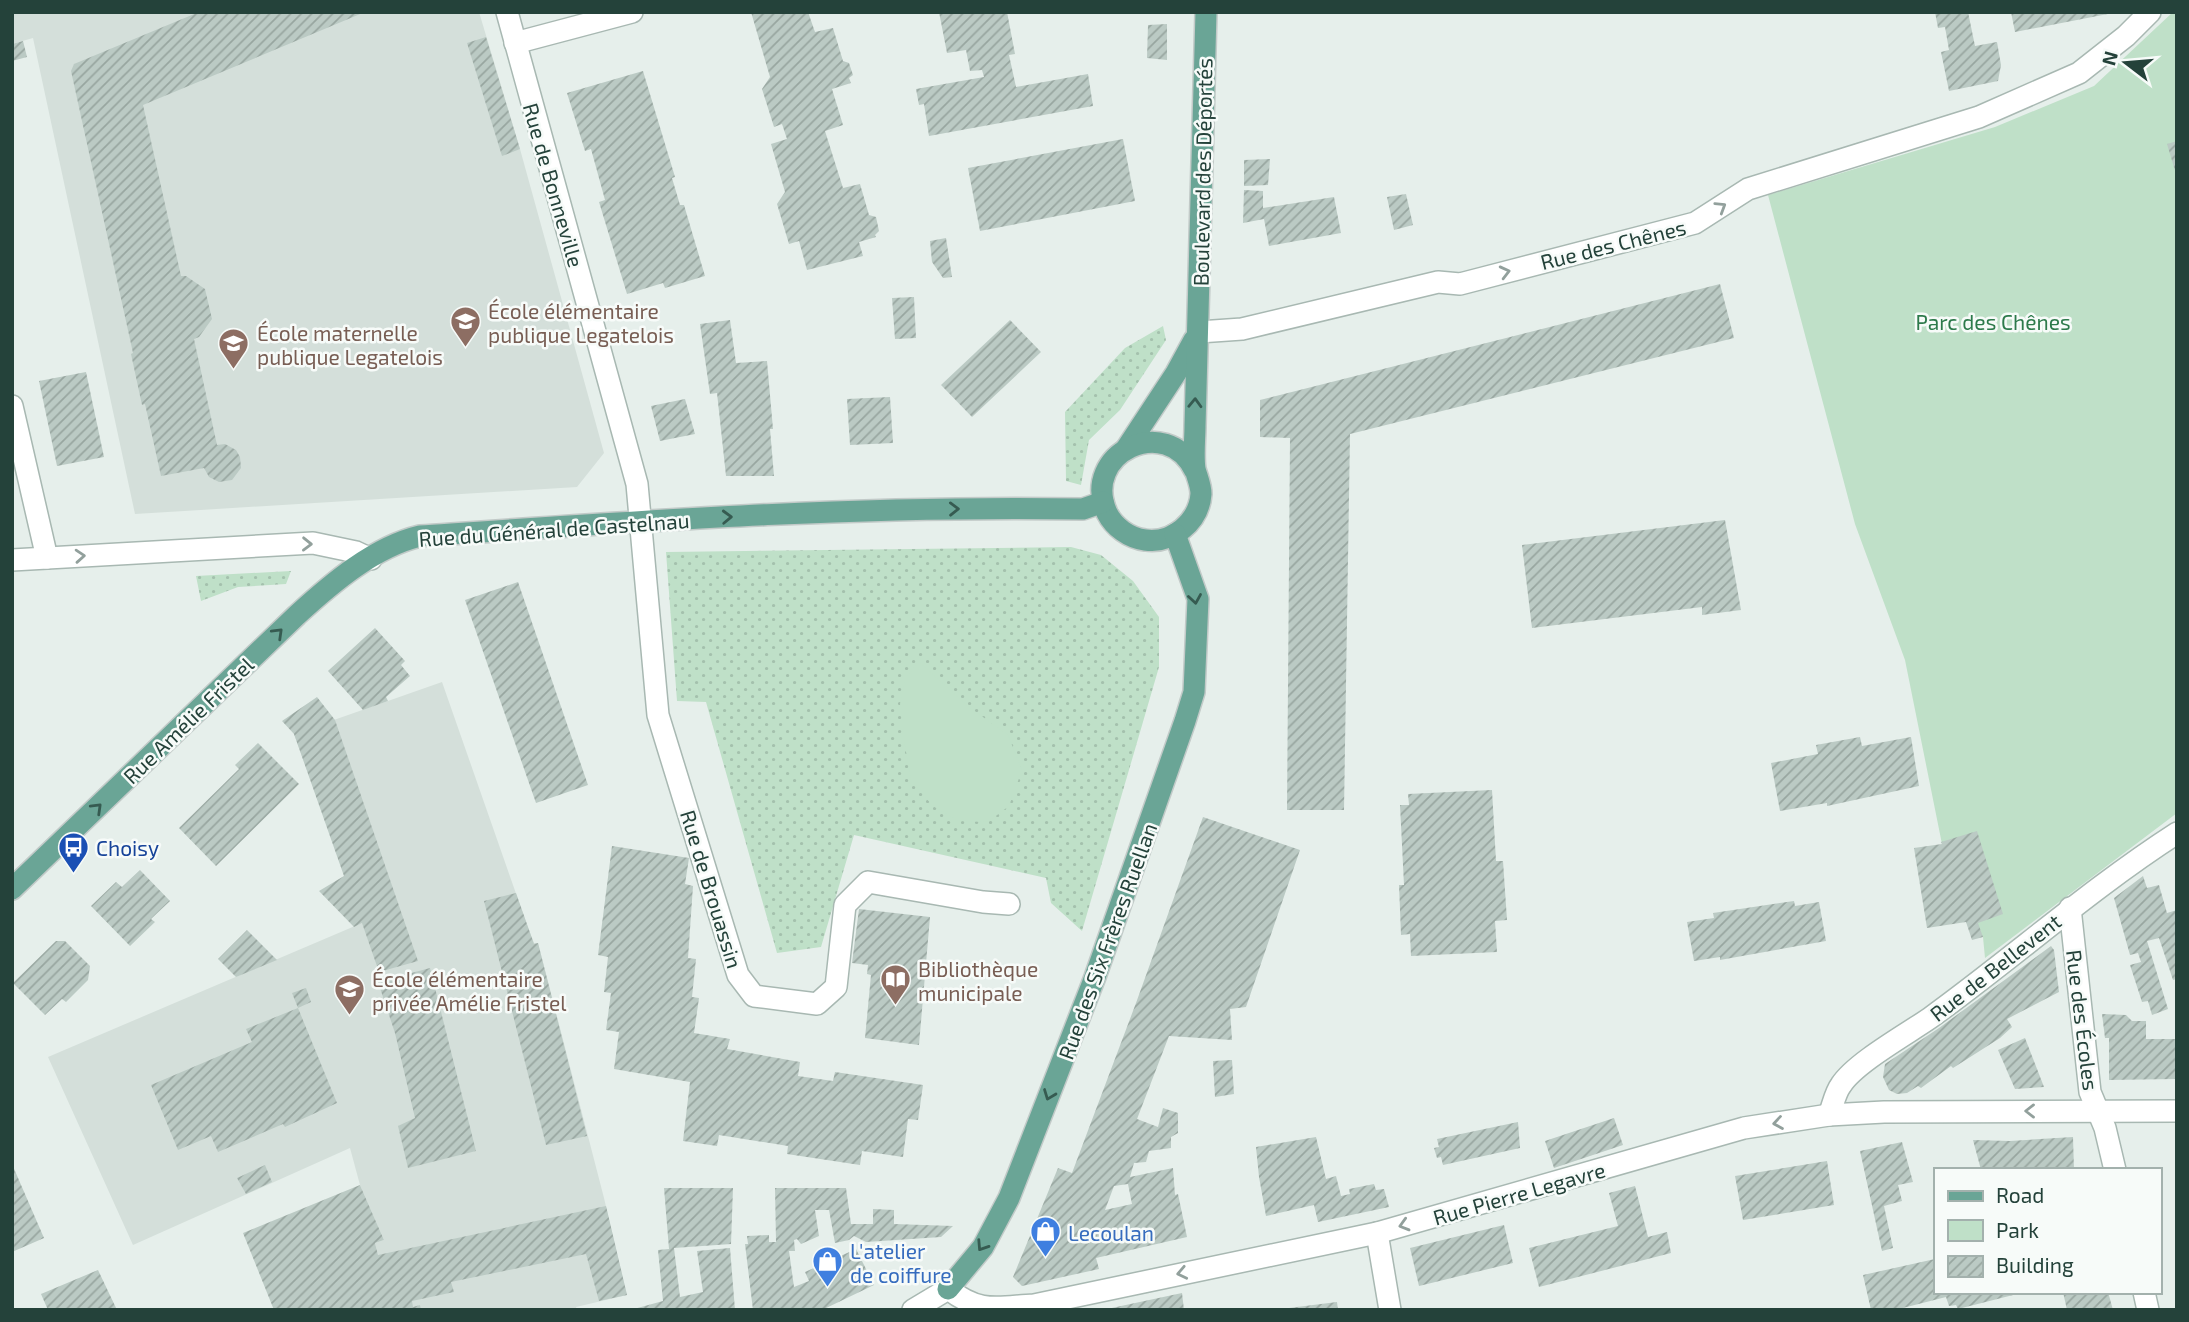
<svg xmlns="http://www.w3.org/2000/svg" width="2189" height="1322" font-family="'Exo 2',sans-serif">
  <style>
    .built { fill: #d4dfda }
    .grass { fill: url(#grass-dots) }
    .park { fill: #bfe0c8 }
    .building { fill: url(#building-hatch); fill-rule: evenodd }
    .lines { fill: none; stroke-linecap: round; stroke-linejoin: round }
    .minor-casing { stroke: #a8b8b2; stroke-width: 24 }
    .major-casing { stroke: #c2cac8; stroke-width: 24 }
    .minor { stroke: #fff; stroke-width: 21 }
    .major { stroke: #6aa596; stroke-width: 21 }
    .oneway { stroke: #92a09c }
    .oneway2 { stroke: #365b51 }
    .labels { text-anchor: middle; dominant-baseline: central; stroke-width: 5; stroke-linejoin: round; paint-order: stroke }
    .street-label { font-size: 21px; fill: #24423a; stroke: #f7fbf9 }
    .education-label { font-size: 21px; fill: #785e54; stroke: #f7fbf9; text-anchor: start }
    .park-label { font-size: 21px; fill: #2d7a4b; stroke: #f7fbf9 }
    .transit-label { font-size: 21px; fill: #164399; stroke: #f7fbf9; text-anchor: start }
    .shop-label { font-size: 21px; fill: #366cbe; stroke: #f7fbf9; text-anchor: start }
  </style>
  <defs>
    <pattern id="grass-dots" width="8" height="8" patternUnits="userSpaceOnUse" patternTransform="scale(1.75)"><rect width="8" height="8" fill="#bfe0c8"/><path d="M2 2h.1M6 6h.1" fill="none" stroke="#a4c1ad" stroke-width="1.8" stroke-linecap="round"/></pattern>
    <pattern id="building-hatch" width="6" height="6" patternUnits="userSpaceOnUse" patternTransform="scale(1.75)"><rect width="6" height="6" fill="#bbcac4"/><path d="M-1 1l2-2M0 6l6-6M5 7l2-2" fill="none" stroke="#98a6a0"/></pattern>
  </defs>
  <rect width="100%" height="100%" fill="#e6efeb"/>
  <g class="built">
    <path d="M12,12h467l41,137 84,304 -27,34 -442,27 -102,-476 -21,6z"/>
    <path d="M442,682l85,243 7,18h4l66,255 23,97 -51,12 1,3h-186l-16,-67 9,-3 -24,-55 -10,-37 -217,97 -85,-188 314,-134 -68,-189z"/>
  </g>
  <g class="grass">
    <path d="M1163,326l3,14 -46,70 -31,30 -8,45 -15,-4 -1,-69 60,-64z"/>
    <path d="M1071,547l30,8 32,26 26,36v50l-77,264 -31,-28 -5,-25 -192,-43 -33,112 -44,6 -71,-251 -29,-1 -11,-149z"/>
    <path d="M291,571l-5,13 -48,3 -37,14 -5,-25z"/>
  </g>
  <g class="park">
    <path d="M2173,12h4v801l-192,145 -2,-21 -17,-15 -24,-78 -37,-184 -50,-136 -87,-329 227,-68 99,-41z"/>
    <path d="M918,661l51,46 39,28 14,35 -13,36 -21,16 -29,-1 -26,-15 -22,-25 -7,-41 -4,-36 5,-24z"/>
  </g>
  <g class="building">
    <path d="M199,12h166l-222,93 38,171h5l19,13 7,30 -13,18 -5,2 23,106 8,-1 11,6 4,7 1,11 -9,12 -13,2 -10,-5 -5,-9 -43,8 -16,-72 -3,1 -11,-51 2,-1 -62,-282 3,-7z"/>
    <path d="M751,12h57l7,20 18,-4 10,33 6,2 4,12 -4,3 2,5 -19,6 11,36 -18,6 18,57 17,-4 9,31 7,2 3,14 -4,4 1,2 -17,5 4,14 -56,14 -8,-29 -10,3 -12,-40 8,-12 -14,-48 16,-5 -5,-15 -8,3 -12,-38 8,-12z"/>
    <path d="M939,12h68l8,42 -6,1 7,32 72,-13 5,32 -164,30 -5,-32 -5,1 -3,-16 68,-12 -2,-7 -12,1 -4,-21 -19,3z"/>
    <path d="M1935,12h33l7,34 22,-4 4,23 -3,16 -49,10 -8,-39 8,-2 -4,-23 -7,1z"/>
    <path d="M2011,12h107l-103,20z"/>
    <path d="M1167,24v36l-20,-2 1,-33z"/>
    <path d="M486,37l34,112 -18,7 -35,-113z"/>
    <path d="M23,41l4,16 -15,4v-17z"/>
    <path d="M643,71l32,106 -3,1 8,27h4l21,71 -40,12 -2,-5 -36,11 -28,-92 6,-2 -14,-51 -6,2 -18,-58z"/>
    <path d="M1123,139l12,62 -155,30 -12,-63z"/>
    <path d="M2177,141v33h-1l-9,-30z"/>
    <path d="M1270,159l-2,26 -24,1v-26z"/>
    <path d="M1244,190l19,1v17l71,-11 7,36 -72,13 -5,-27 -21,4z"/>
    <path d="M1406,194l7,31 -19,5 -7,-33z"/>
    <path d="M946,238l6,39 -9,1 -11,-16 -2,-21z"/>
    <path d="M1720,284l14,54 -384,96 -6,376h-57l3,-372 -30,-1v-37z"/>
    <path d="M914,297l2,41 -21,1 -3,-41z"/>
    <path d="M730,320l6,43 31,-2 6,68h-3l4,47h-48l-9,-83 -7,1 -10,-70z"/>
    <path d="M1010,320l31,32 -69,65 -31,-32z"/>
    <path d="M86,372l18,85 -47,9 -18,-85z"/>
    <path d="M890,397l3,46 -43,2 -3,-46z"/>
    <path d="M685,399l10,35 -35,7 -9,-35z"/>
    <path d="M1725,520l16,90 -39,5v-8l-170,21 -10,-83z"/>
    <path d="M518,582l70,203 -52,18 -71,-203z"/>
    <path d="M375,628l30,33 -4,4 9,11 -24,21 2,4 -25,9 -35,-39z"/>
    <path d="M317,697l18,23 83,241 -39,11 -17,-49 -8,4 -35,-36 25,-15 -50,-142 -12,-13z"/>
    <path d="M1860,737l2,9 49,-9 8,49 -92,20v-3l-47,8 -9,-48 47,-9 -2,-9z"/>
    <path d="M258,743l41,41 -83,82 -37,-38 60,-59 -4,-4z"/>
    <path d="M1492,790l4,71h7l4,59 -12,1 2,31 -86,4 -1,-22 -9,1 -2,-50h5l-4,-80h9l-1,-11z"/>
    <path d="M1203,817l97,33 -54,157 -16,2 2,31 -63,-4 -32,83 21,8 5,-19 15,5v20l-7,4v11l-22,3 -3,11 -12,1 -4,14 43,-9 2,27 3,-1 9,43 -91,21 3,11 -77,17 -9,-9 45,-109 14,5 64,-170zM1128,1184l4,20 -27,6 9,-24z"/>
    <path d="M1977,831l26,83 -25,9 5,14 -11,3 -6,-18 -39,6 -13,-80 28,-4 -1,-2z"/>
    <path d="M612,846l77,12 -4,26 8,2 -5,72 8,1 -4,38 7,1 -5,35 36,6 -3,10 73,13 -2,14 35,5 2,-9 88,13 -5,35 -10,-1 -5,38 -41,-6 -2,14 -73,-11 1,-8 -69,-11 -2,11 -34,-5 7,-59 -76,-13 5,-37 -13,-2 5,-37 -7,-1 4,-35 -10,-2z"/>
    <path d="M140,870l30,31 -19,18 4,3 -25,24 -39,-40 25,-24 6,5z"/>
    <path d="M2143,876l4,12 12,-3 8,28 10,-3v69l-4,1 -14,-42 -12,3 21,68 -16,6 -4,-14 -6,1 -12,-37 11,-3 -3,-9 -8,2 -16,-57z"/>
    <path d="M516,893l18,51 4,-1 49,193 -41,9 -62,-244z"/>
    <path d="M1794,901l1,5 24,-4 7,39 -106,19v-3l-26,4 -7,-39 27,-4 -1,-5z"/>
    <path d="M859,909l71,8 -11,128 -54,-7 6,-63 -4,-1 1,-9 -16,-2z"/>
    <path d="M247,930l30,30 -41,17 -18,-18z"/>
    <path d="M56,941h9l25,25 -2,14 -22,22 -4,-3 -17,16 -32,-32z"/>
    <path d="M2051,946l3,4 5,42 -52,27 5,8 -12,11 -47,30 -2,-2 -30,22 -3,-2 -11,7 -10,1 -8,-4 -6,-13 2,-13 54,-36z"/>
    <path d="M430,968l46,183 -68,17 -10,-42 17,-8 -20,-85 -17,-51z"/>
    <path d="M306,988l5,14 -13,6 -6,-15z"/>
    <path d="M298,1008l39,95 -52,24 -2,-3 -65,28 -7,-16 -33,14 -27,-65 101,-43 -6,-13z"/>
    <path d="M2102,1014l24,1 6,6h14v18h31v40l-68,1v-42h-4z"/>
    <path d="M2025,1038l19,49 -29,2 -17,-39z"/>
    <path d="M1232,1060l2,34 -19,3 -2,-36z"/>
    <path d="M1614,1118l9,27 -69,23 -9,-27z"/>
    <path d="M1518,1122l2,26 -77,17 -2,-8 -4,1 -3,-10 5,-1 -2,-8z"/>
    <path d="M1316,1137l10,42 10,-3 5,20 9,-2 -1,-5 25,-5 2,6 8,-1 5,18 -71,15 -4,-17 -48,11 -7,-39 -3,-30z"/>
    <path d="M2073,1137l1,33h-93l-8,-30 37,1z"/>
    <path d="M1902,1142l11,40 -15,3 4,16 -18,5 9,42 -11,3 -22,-100z"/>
    <path d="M1827,1161l7,44 -91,15 -8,-44z"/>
    <path d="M12,1164l32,74 -32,14z"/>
    <path d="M265,1165l7,17 -26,12 -9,-16z"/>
    <path d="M360,1185l24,55 -9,3 3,12 228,-49 21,89 -28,6 -13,-47 -135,28 3,10 -42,9 1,6 7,-2 1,5h-147l-31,-77z"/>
    <path d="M1635,1186l13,51 19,-5 4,21 -132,34 -10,-39 89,-22 -9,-33z"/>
    <path d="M664,1188h69l-2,56 -57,4 6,49 23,-5 -6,-41 33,-3 5,62h-105l33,-9 -5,-51 11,-1z"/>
    <path d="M775,1188h71l5,36h22v-15l21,1v14l59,2 -12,11 -75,5 -12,-6 -5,4 -14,3 -6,-33h-14l4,26 -18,8 -4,-5 -3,1 1,11h-6l5,36 15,-6 -4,-9 51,-23 18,36 -52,25h-69l-8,-66h3l-1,-8 22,-1v7h7z"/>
    <path d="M1504,1225l9,38 -94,23 -9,-38z"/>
    <path d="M1935,1259v33l86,1 -63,16 -2,-4 -7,1 -3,-9 -51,13h-24l-8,-35z"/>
    <path d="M98,1270l19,40h-69l-7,-16z"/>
    <path d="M2063,1292h45l5,18h-46z"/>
    <path d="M1182,1293l2,17h-77v-1z"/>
    <path d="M1337,1302l1,8h-49v-2z"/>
  </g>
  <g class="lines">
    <defs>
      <g id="minor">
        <path d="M507,12l130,472 21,231 80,260 16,21 63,8 19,-17 9,-82 23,-23 115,20 26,2"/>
        <path d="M515,43l117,-31"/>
        <path d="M1199,332l43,-3 196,-47 22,2 235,-61 53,-34 231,-72 100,-44 47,-37 24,-24"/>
        <path d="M12,406l35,152"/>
        <path d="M12,560l301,-17 43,9 15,7"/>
        <path d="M2070,908l20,184 15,36 10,42"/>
        <path d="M1829,1115c4,-10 6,-22 12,-30 14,-22 66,-51 89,-67 83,-60 160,-129 247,-185"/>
        <path d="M1377,1233l13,77"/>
        <path d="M2144,1292l4,18"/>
        <path d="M913,1310l35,-21c33,25 48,18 86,16l343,-72 367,-105 85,-13 55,-3 293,-1"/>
      </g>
      <g id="major">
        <path d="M1126,449l50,-76 18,-33"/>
        <path d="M1195,471c-28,-59 -115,-18 -88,42 7,14 22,25 38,27 27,4 54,-18 56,-46 0,-9 -4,-17 -6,-25 -2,-14 0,-30 0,-43l11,-414"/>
        <path d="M12,889l285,-274c35,-32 77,-68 123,-79 221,-15 442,-31 663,-27l20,-7"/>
        <path d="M948,1289l35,-42 26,-49 86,-221 90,-256 9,-29 4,-93 -23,-65"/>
      </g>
    </defs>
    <use href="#minor" class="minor-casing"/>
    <use href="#major" class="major-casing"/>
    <use href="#minor" class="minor"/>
    <use href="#major" class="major"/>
  </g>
  <defs><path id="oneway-chevron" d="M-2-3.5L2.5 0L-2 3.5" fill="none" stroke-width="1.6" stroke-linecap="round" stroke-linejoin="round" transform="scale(1.75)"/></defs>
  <g class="oneway">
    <use href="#oneway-chevron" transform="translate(1721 207) rotate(-32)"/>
    <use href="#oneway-chevron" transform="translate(1505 272) rotate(-14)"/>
    <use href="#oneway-chevron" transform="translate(307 544) rotate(1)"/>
    <use href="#oneway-chevron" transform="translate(80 556) rotate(-4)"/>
    <use href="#oneway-chevron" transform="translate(2030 1111) rotate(180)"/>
    <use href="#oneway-chevron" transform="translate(1778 1123) rotate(171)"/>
    <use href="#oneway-chevron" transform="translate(1404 1225) rotate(164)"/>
    <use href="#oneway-chevron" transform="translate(1182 1273) rotate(168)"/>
  </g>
  <g class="oneway2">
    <use href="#oneway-chevron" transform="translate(1195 403) rotate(-88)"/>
    <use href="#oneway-chevron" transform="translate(954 509) rotate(-1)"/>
    <use href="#oneway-chevron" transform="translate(727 517) rotate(-2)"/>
    <use href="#oneway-chevron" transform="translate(1195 599) rotate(81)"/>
    <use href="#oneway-chevron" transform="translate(278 633) rotate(-44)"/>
    <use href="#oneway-chevron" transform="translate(97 808) rotate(-44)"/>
    <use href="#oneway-chevron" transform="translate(1049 1095) rotate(111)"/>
    <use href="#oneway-chevron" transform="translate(982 1246) rotate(123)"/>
  </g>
  <defs>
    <symbol id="school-pin" viewBox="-11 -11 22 30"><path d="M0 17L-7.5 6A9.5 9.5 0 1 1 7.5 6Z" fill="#8d6e63" stroke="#f7fbf9"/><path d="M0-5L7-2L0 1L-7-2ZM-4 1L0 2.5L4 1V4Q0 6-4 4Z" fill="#fff"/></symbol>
    <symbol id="bus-pin" viewBox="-11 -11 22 30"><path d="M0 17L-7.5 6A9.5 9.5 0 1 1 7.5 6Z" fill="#1a4fb4" stroke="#f7fbf9"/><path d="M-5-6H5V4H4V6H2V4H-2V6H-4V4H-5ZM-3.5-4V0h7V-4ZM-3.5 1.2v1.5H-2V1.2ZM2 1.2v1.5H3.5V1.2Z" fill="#fff"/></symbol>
    <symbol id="library-pin" viewBox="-11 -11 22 30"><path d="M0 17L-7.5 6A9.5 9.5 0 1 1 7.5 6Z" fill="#8d6e63" stroke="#f7fbf9"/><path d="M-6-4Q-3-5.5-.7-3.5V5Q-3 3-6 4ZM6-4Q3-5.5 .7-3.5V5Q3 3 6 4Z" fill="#fff"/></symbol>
    <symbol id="shop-pin" viewBox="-11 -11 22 30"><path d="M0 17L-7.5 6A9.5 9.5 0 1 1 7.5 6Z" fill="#3f7fe0" stroke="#f7fbf9"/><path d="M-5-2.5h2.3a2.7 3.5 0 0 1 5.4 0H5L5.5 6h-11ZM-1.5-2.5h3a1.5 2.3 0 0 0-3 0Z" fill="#fff"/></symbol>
  </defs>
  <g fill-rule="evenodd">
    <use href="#school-pin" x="448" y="304" width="35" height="47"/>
    <use href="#school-pin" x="216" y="326" width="35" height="47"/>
    <use href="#bus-pin" x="56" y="830" width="35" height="47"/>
    <use href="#library-pin" x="878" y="962" width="35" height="47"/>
    <use href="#school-pin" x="332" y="972" width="35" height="47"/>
    <use href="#shop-pin" x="1028" y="1214" width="35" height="47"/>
    <use href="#shop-pin" x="810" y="1244" width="35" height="47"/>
  </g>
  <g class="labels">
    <g class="street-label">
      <text transform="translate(1202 172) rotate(-89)">Boulevard des Déportés</text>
      <text transform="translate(554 185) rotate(74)">Rue de Bonneville</text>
      <text transform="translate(1613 244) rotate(-14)">Rue des Chênes</text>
      <text transform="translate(554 529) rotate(-4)">Rue du Général de Castelnau</text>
      <text transform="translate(188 720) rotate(-44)">Rue Amélie Fristel</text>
      <text transform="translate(712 889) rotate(73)">Rue de Brouassin</text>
      <text transform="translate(1107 941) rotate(-70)">Rue des Six Frères Ruellan</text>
      <text transform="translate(1995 967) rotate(-38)">Rue de Bellevent</text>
      <text transform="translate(2083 1020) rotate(83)">Rue des Écoles</text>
      <text transform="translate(1519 1193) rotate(-16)">Rue Pierre Legavre</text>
    </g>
    <g class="education-label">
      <text x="488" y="310">École élémentaire<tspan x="488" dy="24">publique Legatelois</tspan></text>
      <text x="257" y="332">École maternelle<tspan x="257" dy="24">publique Legatelois</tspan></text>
      <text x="918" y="968">Bibliothèque<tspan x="918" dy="24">municipale</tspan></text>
      <text x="372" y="978">École élémentaire<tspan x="372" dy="24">privée Amélie Fristel</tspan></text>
    </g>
    <g class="park-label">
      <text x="1993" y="321">Parc des Chênes</text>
    </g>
    <g class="transit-label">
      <text x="96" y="847">Choisy</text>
    </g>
    <g class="shop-label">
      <text x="1068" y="1232">Lecoulan</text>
      <text x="850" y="1250">L'atelier<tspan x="850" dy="24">de coiffure</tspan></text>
    </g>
  </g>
  <rect width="2189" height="1322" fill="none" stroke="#24423a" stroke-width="28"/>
  <rect x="1934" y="1168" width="228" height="126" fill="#f7fbf9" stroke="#a3b1ad" stroke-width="2"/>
  <rect x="1948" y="1191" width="35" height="10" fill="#6aa596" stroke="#a3b1ad" stroke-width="2"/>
  <text x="1996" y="1203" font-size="21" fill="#24423a">Road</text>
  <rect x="1948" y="1220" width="35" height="21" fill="#bfe0c8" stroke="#a3b1ad" stroke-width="2"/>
  <text x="1996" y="1238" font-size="21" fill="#24423a">Park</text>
  <rect x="1948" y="1256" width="35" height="21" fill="url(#building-hatch)" stroke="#a3b1ad" stroke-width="2"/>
  <text x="1996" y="1273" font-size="21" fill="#24423a">Building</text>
  <g transform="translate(2126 63) rotate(286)" stroke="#f7fbf9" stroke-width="5" paint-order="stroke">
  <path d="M0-5L12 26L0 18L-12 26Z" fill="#24423a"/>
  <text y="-10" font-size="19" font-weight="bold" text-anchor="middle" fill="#24423a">N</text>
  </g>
</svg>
